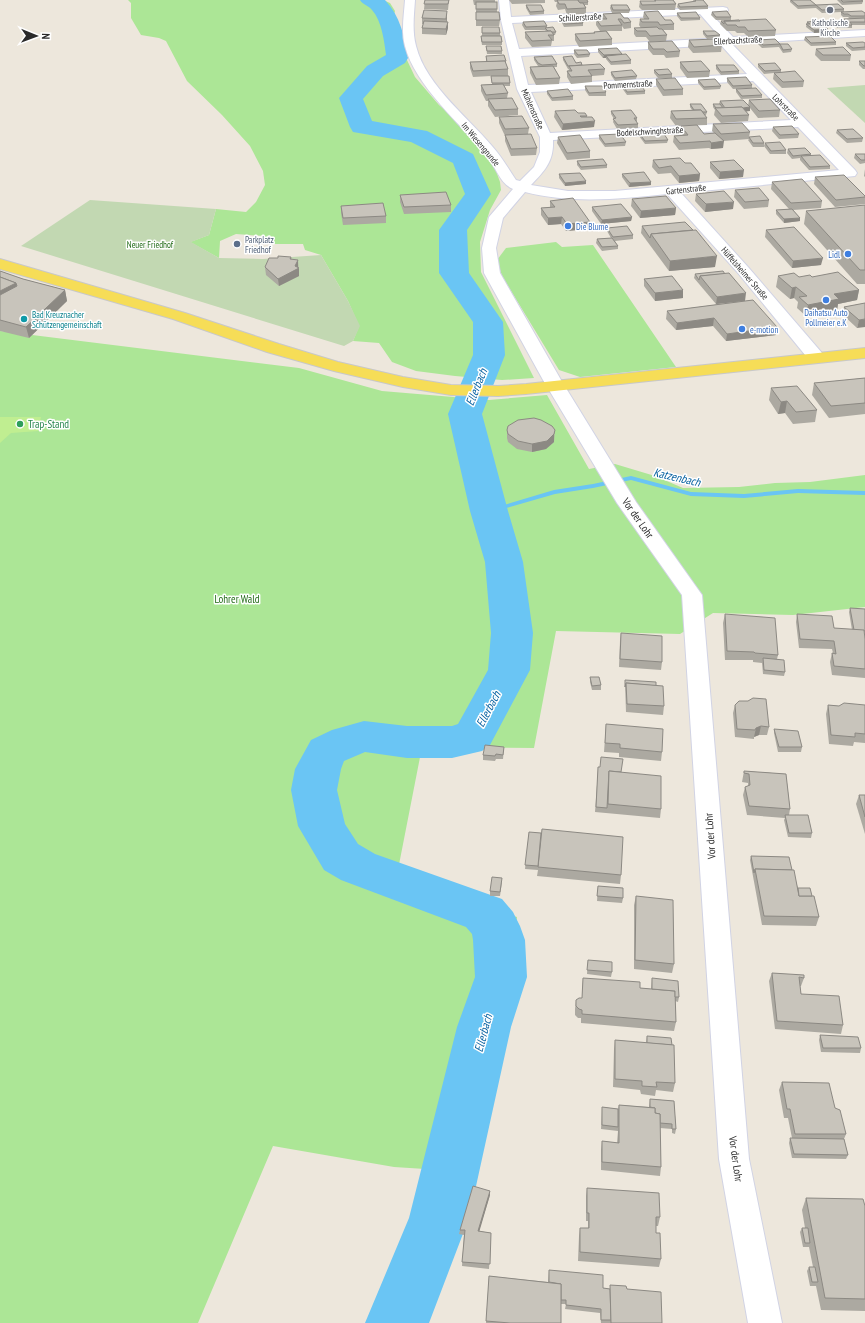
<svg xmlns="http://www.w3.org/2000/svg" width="865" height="1323" font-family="'PT Sans Narrow',sans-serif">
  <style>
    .green { fill: #ace696 }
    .cemetery { fill: #c2d8b2 }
    .pitch { fill: #c0ee91 }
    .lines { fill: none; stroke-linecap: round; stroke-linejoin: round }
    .stream { fill: #6ac5f4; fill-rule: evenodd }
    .river { fill: #6ac5f4; fill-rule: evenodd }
    .minor-casing { stroke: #d1d3e4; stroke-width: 2 }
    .major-casing { stroke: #c8c8c8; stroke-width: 2 }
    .minor { fill: #fff; fill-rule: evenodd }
    .major { fill: #f6dd57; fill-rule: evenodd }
    .wall { fill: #aca9a1 }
    .shaded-wall { fill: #8c8983 }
    .building { fill: #c8c4bb; stroke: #8c8983 }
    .worship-dot { fill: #6b7280; stroke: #fff; stroke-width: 1.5 }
    .shop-dot { fill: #3f7fe0; stroke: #fff; stroke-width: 1.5 }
    .service-dot { fill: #5c6f8a; stroke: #fff; stroke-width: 1.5 }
    .culture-dot { fill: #0f9aa8; stroke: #fff; stroke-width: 1.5 }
    .leisure-dot { fill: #2e9e5b; stroke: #fff; stroke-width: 1.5 }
    .labels { text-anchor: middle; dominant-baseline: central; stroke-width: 3; stroke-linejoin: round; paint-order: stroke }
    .far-street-label { font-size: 9px; fill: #2a2a2a; stroke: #fff }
    .far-worship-label { font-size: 9px; fill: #5b616d; stroke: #fff }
    .far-shop-label { font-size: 9px; fill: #366cbe; stroke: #fff; text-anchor: start }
    .far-service-label { font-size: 9px; fill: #4e5e75; stroke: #fff; text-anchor: start }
    .far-park-label { font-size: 9px; fill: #226b17; stroke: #fff }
    .far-culture-label { font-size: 9px; fill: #0d838f; stroke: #fff; text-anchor: start }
    .leisure-label { font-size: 11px; fill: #27864d; stroke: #fff; text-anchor: start }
    .street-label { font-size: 11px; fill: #2a2a2a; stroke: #fff }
    .park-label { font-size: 11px; fill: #226b17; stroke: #fff }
    .water-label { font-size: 12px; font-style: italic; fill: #0862a1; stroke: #fff }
  </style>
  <rect width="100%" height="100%" fill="#ede7dc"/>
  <g class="green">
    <path d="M128,0h255l7,3 5,8 -3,10 6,20 17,36 24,28 41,35 -11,-3 12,7 14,24 5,14 1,8 -11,20 -10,32 1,30 53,106 -32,2 -47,-4 -39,-5 -24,-9 -13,-19 -26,-2 6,-15 -11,-25 -27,-46 -16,-5 -2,-6h-36l-2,-8 -29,-2 -16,7 -1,17 -29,-16 19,-7 7,-26 30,3 10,-10 9,-17 -2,-14 -13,-25 -28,-31 -35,-34 -21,-40 -7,-3 -18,-3 -10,-17v-15z"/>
    <path d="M556,242l6,5 31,-2 83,122 -96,10 -21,-7 -57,-94 -5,-16 9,-12z"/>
    <path d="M0,331l299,37 83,23 107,9 58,-5 42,74 26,-5 40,12 28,12 56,-1 36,-4 35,-1 55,-7v132l-72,8 -80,-2 -33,21 -124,-3 -22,117 -112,-1 -26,133 121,37 -9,84 -36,171 -78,-5 -121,-21 -75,177h-198z"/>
  </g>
  <g class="cemetery">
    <path d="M865,85v38l-38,-35z"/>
    <path d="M90,200l126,9 -7,26 -18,7 28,16 44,1 58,-4 27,46 12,25 -7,15 -9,5 -323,-100z"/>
  </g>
  <path class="pitch" d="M0,417h41l-3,14 -27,2 -11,10z"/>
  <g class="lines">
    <path class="stream" d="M631,476l60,16 53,2 54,-5 67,2v4l-67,-2 -54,5 -53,-2 -60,-16 -38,8 -38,6 -66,19 -3,-2 1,-1 67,-20 39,-6z"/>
    <path class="river" d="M360,0h25c15,16 20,37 23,58l-3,5 -22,13 -20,23 9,22 55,10 46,23 18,40 -24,36 2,43 34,49 2,33 -23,59 26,97 15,51 10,71 -3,37 -40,75 -8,6 -30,7h-45l-42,-6 -21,9 -3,8 -4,21 8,34 13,20 17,10 127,45 11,13 7,14 5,14 2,37 -16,50 -42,191 -40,105h-64l44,-105 48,-191 18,-50 -2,-37 -1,-6 -6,-7 -125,-47 -17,-10 -26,-44 -7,-36 4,-21 16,-29 21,-10 32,-9 43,5h45l6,-2 30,-54 3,-37 -6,-71 -15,-51 -22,-97 25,-59v-33l-34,-49v-43l26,-36 -12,-31 -42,-21 -58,-10 -3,-5 -11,-29 28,-32 19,-11c-2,-14 -4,-34 -14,-45 -4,-5 -9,-5 -12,-10z"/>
    <defs>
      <path id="minor" d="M405,0h10c-1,15 -3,31 1,46 10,41 56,74 81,106 7,9 13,19 19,28l4,1 14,-14 6,-15v-15l-23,-48 -16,-69 -2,-20h10l2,17 212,-10 4,1 1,2 -1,2 -16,2 22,23 132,-7v6l-133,8 123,126 2,3 -2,3 -174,17 67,74 74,86 2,4 -2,4 -6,1 -6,-1 -72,-88 -71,-79c-47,5 -95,10 -142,-2l-22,26 -7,30 4,25 61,107 75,122 66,93 47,564 33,164h-34l-29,-164 -37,-564 -65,-92 -74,-123 -59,-107 -2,-25 7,-31 24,-28c-13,-5 -17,-22 -26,-33 -26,-32 -72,-70 -82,-110 -4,-15 -1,-31 0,-46zM700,14l21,24 -202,11 -7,-26zM721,45l26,29 -219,11 -7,-29zM753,81l38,39 -241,13 -19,-41zM798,127l41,43 -224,21h-47l-37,-6c14,-14 23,-24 22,-45z"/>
      <path id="major" d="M0,259l185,54 94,31 59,18 65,15 48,8 47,1 28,-2 339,-36v10l-339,36 -28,2 -47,-1 -48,-8 -69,-16 -67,-19 -94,-33 -173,-50z"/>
    </defs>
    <use href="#minor" class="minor-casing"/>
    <use href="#major" class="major-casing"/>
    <use href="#minor" class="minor"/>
    <use href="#major" class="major"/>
  </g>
  <g class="wall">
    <path d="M425,0h24l-1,10 -24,-1z"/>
    <path d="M473,0h22v2h2v10l3,8 -1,6h-23v-21h-2z"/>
    <path d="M509,0h36v3l-33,1z"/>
    <path d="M554,0h33l1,2v3h-4l2,3v6l-19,1 -2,-6 -7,1 -2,-4 1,-4h-2z"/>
    <path d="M654,0h19l3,4 -1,6h-33l-3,-3 1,-6h14z"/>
    <path d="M693,0h10l5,6v3l-28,1 -3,-3 1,-3 16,-2z"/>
    <path d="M790,0h20l6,5 28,4v3l21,1v12h-13v3h-15l-3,-4v-3h10v-2h6l-2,-2h-5l-2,-2v-3l-19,1 -6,-5 -18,1 -8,-7z"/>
    <path d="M837,0h24l2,1 -1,3 -20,1z"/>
    <path d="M526,5l18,6v3l-14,1 -4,-7z"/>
    <path d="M611,5l19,5 -1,3h-9l4,5 7,4v6l-7,1 -2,-3v5h-15l5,8v6l-33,2 -4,-7v-6l18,-1 1,-1 6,-1 -4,-6v-6h6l1,-5 9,-1 -2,-5z"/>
    <path d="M644,12l30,12v6h-11l4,5 -1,6 -16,1 -4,-5h-10l-2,-3v-6h7l-2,-3 1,-6h4l-1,-2z"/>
    <path d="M712,12l19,5v3h-15l-5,-5z"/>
    <path d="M677,13l23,5v2l-19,1 -4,-5z"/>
    <path d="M447,17v5l1,6 -2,7 -24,-1v-6l1,-4h-1v-6z"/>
    <path d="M561,18l22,5v3l-19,1 -3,-6z"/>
    <path d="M721,21h19l36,9 -1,6 -27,1 -4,-4h-7l-2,-2h-8l-7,-7z"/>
    <path d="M523,22l24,4v2l9,4 -1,3h-1v6h-2l-1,5 -19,1 -7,-9v-6l21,-1 -1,-1h-20l-3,-5z"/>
    <path d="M807,22l21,7 -1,3 -13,1 -8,-6z"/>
    <path d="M482,27l18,6v3l2,6v3h-20l-1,-6v-3h1z"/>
    <path d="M703,31l17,4 -1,3 -12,1 -4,-5z"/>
    <path d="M805,37l31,5v3l-25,1 -7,-6z"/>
    <path d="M689,40l33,5 -1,7 -28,1 -5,-6z"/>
    <path d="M758,40l22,4 12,5 -1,3 -8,1 -4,-6 -17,1 -5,-5z"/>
    <path d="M648,42l32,9 -1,6 -13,1 -2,-3h-11l-5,-6z"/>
    <path d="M846,43h19v7l-13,1 -6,-5z"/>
    <path d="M486,46l16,5v3h-15z"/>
    <path d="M598,49l24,5v1l9,5v4l-20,1 -5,-6v-1h-3l-5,-6z"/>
    <path d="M816,49l35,6 -1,6h-29l-6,-6z"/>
    <path d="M574,50l16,4 -1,3 -12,1 -3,-4z"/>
    <path d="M486,56l20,5v3l2,5v7l2,7v3h-6l4,7 -1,5 11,11v6l-23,2 -7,-11v-5h-2l-5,-10v-6l11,-1 -1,-8 -18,1 -3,-9v-6h16z"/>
    <path d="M534,57l23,7v3h-3l6,11 -1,6 -23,1 -6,-12v-6h10l-2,-1 -4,-6z"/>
    <path d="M563,57l19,8 23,4 -1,6 -12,1v6l-21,2 -4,-7v-6h1l1,-2h-1l-5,-9z"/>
    <path d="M859,61h6v8h-2l-4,-4z"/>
    <path d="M680,62l30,9 -1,6 -22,1 -7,-10z"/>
    <path d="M758,64l23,6v2l23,9 -1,6 -21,1 -9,-9 1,-6 -10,1 -6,-7z"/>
    <path d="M716,65l23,6v3l-18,1 -5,-6z"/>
    <path d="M654,70l18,4v4h-14l-4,-5z"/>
    <path d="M611,72l26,4 -1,3 -21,2 -4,-6z"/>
    <path d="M727,78l25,7v3l-19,1 -6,-7z"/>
    <path d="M656,79l27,10v6l-20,1 -7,-11z"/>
    <path d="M698,80l23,6 -1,3 -16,1 -6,-7z"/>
    <path d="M622,84l23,7v3l-18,1 -5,-7z"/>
    <path d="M585,86l21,6v4h-17l-4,-6z"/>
    <path d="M736,89l26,6v3l-21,1 -5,-7z"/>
    <path d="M547,91l26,5v4l-21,1 -5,-7z"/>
    <path d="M749,100l31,10 -1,7 -21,1 -8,-10v3h-4l3,4 -1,6 -27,2 -7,-8 1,-5 -2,-3v-3h6l1,-3 28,5z"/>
    <path d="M690,104l17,8 -1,3h-1l2,3v7l-31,1 -6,-8 1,-7 21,-1 -2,-3z"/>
    <path d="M555,111l23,2 9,3v1l7,10 -32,3 -8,-13z"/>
    <path d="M611,111l26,7v3l-1,1 2,2v4l-21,1 -4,-7 1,-3 -3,-5z"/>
    <path d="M499,117l30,11 -1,6 9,14 -1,7 -25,1 -6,-15v-5l-6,-13z"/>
    <path d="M713,124l37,8 -1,5 15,6v4h-11l-5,-7 1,-1 -26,2v7l-12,1 -2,-1 -30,2 -6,-8 1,-6 8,-1 -1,-2v-7l23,8 10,-1 -2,-2z"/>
    <path d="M773,127l26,7 -1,4 -19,1 -7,-8z"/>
    <path d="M837,130l26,8 -1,4 -15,1 -11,-10z"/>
    <path d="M639,133l29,7 -1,3 -22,1 -6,-8z"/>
    <path d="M599,135l27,7 -1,4 -20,1 -6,-8z"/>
    <path d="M558,137l32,14v7l-23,2 -10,-17z"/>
    <path d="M765,143l21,7v4h-16l-6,-8z"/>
    <path d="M788,149l23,5v2l19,10v3l-21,1 -9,-10v-2l-8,1 -5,-6z"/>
    <path d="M855,154h10v9l-5,1 -6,-6z"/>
    <path d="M653,160l32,3 15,11 -1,7 -20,2 -8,-10 -13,1 -6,-7z"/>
    <path d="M577,161l30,4v3l-26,2 -4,-5z"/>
    <path d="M710,162l33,15 -24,2 -9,-11z"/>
    <path d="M865,169v8l-1,-1z"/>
    <path d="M559,174l27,10 -21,2 -6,-8z"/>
    <path d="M622,174l29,8v3l-22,2 -7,-10z"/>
    <path d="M815,177l50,19v8l-30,3 -21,-23z"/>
    <path d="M772,182l50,19 -1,7 -28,2 7,8v3l-16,2 -8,-9v-4l13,-1 -18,-20z"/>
    <path d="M735,190l34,10 -1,7 -24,2 -10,-12z"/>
    <path d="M696,194l37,15 -28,3 -10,-11z"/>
    <path d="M400,195l51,10v7l-47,2 -4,-12z"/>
    <path d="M632,199l44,9 -1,7 -35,3 -9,-12z"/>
    <path d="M550,201l39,28 -23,2 -5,-7 -13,1 -7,-10v-7l9,-1z"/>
    <path d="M865,205v79h-8l-53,-60 2,-13z"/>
    <path d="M341,206l45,10v7l-43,2 -2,-12z"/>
    <path d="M592,207l40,10 -1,4 -30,3 -9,-13z"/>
    <path d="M642,226l73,41 -46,4 -28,-38z"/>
    <path d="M607,228l26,7v4l-18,2 3,5v3l-16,2 -6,-8 1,-4 14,-1 -4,-7z"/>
    <path d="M766,230l55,35 -29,3 -27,-31z"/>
    <path d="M291,257l1,3h6l1,16 -20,10 -13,-11 -1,-8 13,-9z"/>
    <path d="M0,271l23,8 42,11 2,11 -38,37 -29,-7z"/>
    <path d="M695,274h30l20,27 -29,3 -22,-26z"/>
    <path d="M778,276l21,1h13l47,13 -2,10 -19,4 -1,6 -31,6 -9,-8 1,-6 -4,-4 -4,1 -14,-12z"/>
    <path d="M644,279l39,19 -28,3 -11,-15z"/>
    <path d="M753,300l23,35 -50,6 -13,-15 -37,4 -10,-11 1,-8z"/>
    <path d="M865,303l-8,25 -15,-14 2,-7z"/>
    <path d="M865,378v36l-36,4 -17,-23 2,-12z"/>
    <path d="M771,388l46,22 -2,12 -22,2 -8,-11 -7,1 -9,-14z"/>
    <path d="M507,430h48l-1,12 -8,7 -14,3 -15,-3 -9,-7 -1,-4z"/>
    <path d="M850,608l15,1v26h-1l1,4v39l-33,-3 -2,-13 2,-9h1l-1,-4 -33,-1 -3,-26 1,-8 37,14 18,2 -3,-18z"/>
    <path d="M725,614l53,41 -1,4 8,13 -1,4 -21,-2 -1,-11 -9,-1v-2h-28l-2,-37z"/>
    <path d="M621,633l41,29 -1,8 -42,-3 1,-26z"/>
    <path d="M590,677l11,8v5h-9l-2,-8z"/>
    <path d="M625,680l39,26 -1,9 -37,-3 -1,-28z"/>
    <path d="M735,705l34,22 -2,8h-8l-5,2v2l-19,-2 -2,-24z"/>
    <path d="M828,705l11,1 26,-1v38l-11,-1 -1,4 -24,-2 -3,-30z"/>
    <path d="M606,724l56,28 -1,9 -42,-4v-4l-15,-1z"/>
    <path d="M774,729l28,18 -1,5h-23l-4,-19z"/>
    <path d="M504,747l-1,12h-7l-1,2 -12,-1v-5z"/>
    <path d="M598,771l23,1 40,37 -1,9 -65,-6z"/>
    <path d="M744,771l42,3 4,35 -1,6 23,18 -1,5 -23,-1 -4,-17 1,-2 -38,-3 -4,-20 2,-8 3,-1v-3l-6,-1z"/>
    <path d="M859,795h6v39l-9,-30z"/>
    <path d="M529,832l92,43 -1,9 -83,-8 1,-6 -13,-1z"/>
    <path d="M751,856l41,14 6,18 14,8 7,21 -3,9 -54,-1 -12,-65z"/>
    <path d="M502,882l-2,14h-10v-5z"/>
    <path d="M598,886l25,12 -1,5 -25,-2z"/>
    <path d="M636,896l38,68 -2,9 -38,-4v-64z"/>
    <path d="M588,960l24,12 -1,5 -24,-3z"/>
    <path d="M772,973l32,5 -3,8h-1l1,8 42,31 -2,9 -66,-5 -6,-48z"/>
    <path d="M583,978l57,10 11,1 1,-11 27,19 -1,5 -3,-1 1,21 -2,9 -93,-8v-5h-3l-3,-3v-6l1,-9 6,-2z"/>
    <path d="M820,1035l41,13 -1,5 -39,-1 -2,-12z"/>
    <path d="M647,1036l28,47 -2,9 -17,-2 -1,6 -14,-2 -1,-4 -27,-3 1,-38 1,-9 31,3z"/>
    <path d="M782,1082l53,26 11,26 -2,5 4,16 -2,4 -54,-1 -3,-15 1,-5h2l-4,-20h-4l-5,-28z"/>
    <path d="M650,1099l24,2 2,28 -1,5 -3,-1v-4l-12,-1 1,39 -1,9 -59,-6v-20l1,-9 15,2 1,-12 -17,-2 1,-22 16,2 1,-4 30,2z"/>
    <path d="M587,1188l73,29 -2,9h-2v7l5,26 -2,8 -81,-6 1,-25 1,-8h8v-7h-2v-25z"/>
    <path d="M490,1191v4l-11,36 12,2 -2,36 -27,-3 2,-31 -5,-1 1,-4z"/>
    <path d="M806,1198l59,8v105l-44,-1 -5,-24h-6l-3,-15 2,-4h4l-4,-20h-6l-3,-15 2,-4h3l-3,-18z"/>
    <path d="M549,1270l54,18 7,1v-4l17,4 35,34h-61l-1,-10 -35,-4 1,-5h-5v19h-75l3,-47 59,6z"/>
  </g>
  <g class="shaded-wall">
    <path d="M447,11v6l-1,8v-6z"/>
    <path d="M448,22v6l-2,7v-6z"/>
    <path d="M828,29l-1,3 -13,1v-3z"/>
    <path d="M622,54v3l-16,-1v2h-3l1,-3z"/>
    <path d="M750,107v4l-23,3v-4z"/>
    <path d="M595,121l-1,6 -32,3 1,-6z"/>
    <path d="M724,141l-1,7 -12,1v-6z"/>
    <path d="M744,170l-1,7 -24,2 1,-7z"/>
    <path d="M700,174l-1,7 -20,2v-7z"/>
    <path d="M586,181v3l-21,2v-3z"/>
    <path d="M651,182v3l-22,2 1,-4z"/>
    <path d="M734,202l-1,7 -28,3 1,-8z"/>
    <path d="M676,208l-1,7 -35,3 1,-7z"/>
    <path d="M562,217l-1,7 -13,1v-7z"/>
    <path d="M632,217l-1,4 -30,3 1,-4z"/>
    <path d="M800,218v3l-16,2v-4z"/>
    <path d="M590,222l-1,7 -23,2 1,-7z"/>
    <path d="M717,256l-2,11 -46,4 1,-10z"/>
    <path d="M823,258l-2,7 -29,3 1,-7z"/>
    <path d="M298,260v9l1,-1v8l-20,10 -1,-7 17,-13z"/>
    <path d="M16,283l3,14 -19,10v-16z"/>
    <path d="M796,287l-2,11 -4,1 2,-11z"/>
    <path d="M65,290l2,11 -38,37 -3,-11z"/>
    <path d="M683,290v8l-28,3v-8z"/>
    <path d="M859,290l-2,10 -19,4 -1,6 -31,6 2,-11 26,-11z"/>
    <path d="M746,293l-1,8 -29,3 1,-7z"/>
    <path d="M714,318l-1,8 -37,4 1,-7z"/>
    <path d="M865,319v8l-8,1 2,-8z"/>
    <path d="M777,327l-1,8 -50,6 1,-7z"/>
    <path d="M787,401l-2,12 -7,1 3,-12z"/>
    <path d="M554,434v8l-8,7 -14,3v-8z"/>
    <path d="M761,726l-2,9 -5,2 2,-9z"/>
    <path d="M490,1191v4l-12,41v-5z"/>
  </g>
  <g class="building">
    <path d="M425,0h24l-1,4h-24z"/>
    <path d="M557,0h21l2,3h3l3,5 -19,1 -2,-5h-6z"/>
    <path d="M578,0h9l1,2h-9z"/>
    <path d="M655,0h18l3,4 -34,1 -2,-4h16z"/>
    <path d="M695,0h8l5,6 -28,1 -2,-3 18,-3z"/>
    <path d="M791,0h19l6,5 -18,1z"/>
    <path d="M841,0h20l2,1 -20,1z"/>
    <rect x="476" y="2" width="21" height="7"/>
    <path d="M838,4l6,5 -22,1 -6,-5z"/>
    <path d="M526,5h15l3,6 -14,1z"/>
    <path d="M611,5h16l3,5h-17z"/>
    <path d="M424,10l23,1 -1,8 -24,-1z"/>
    <path d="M658,11l7,9h6l3,4 -14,1 -2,-3h-16l-2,-3h9l-5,-7z"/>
    <path d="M727,11l4,6h-15l-4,-5z"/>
    <path d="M862,11l3,2v3h-14l-3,-2h-4l-3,-2z"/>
    <path d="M476,12h23l1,8h-24z"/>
    <path d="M696,12l4,6h-19l-4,-5z"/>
    <path d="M620,13l4,5h4l3,4 -7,1 -3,-4h-3l4,6 -21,1 -5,-7h11l-4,-5z"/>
    <path d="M580,17l3,6 -18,1 -4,-6z"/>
    <path d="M865,18v4h-15l2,3h-14l-4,-4h12l-2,-2z"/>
    <path d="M766,19l10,11 -28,1 -3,-4h-7l-2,-2h-9l-3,-4z"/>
    <path d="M739,20l1,1h-16v3l-3,-3z"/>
    <path d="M424,21l24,1 -2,7 -24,-1z"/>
    <path d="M544,21l3,5 -21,1 -3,-5z"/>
    <path d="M817,21l11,8 -14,1 -8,-6h4l-3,-2z"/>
    <path d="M482,27h17l1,6h-18z"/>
    <path d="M553,27l3,5h-4l-1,-1h-3l-3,-3z"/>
    <path d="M657,27l2,2h3l5,6 -17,1 -4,-5h-9l-3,-3z"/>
    <path d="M551,31l3,4h-6l4,5 -20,1 -7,-9z"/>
    <path d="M606,31l6,8 -32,2 -5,-7 20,-1 -1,-1z"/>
    <path d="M703,31h12l5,4 -13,1z"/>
    <path d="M481,36h20l1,6h-20z"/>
    <path d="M830,36l6,6 -25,1 -6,-6z"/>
    <path d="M717,39l5,6 -28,2 -5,-7z"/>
    <path d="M775,39l5,5h8l4,5 -9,1 -3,-6 -17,1 -5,-5z"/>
    <path d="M672,41l8,10 -13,1 -3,-3h-11l-5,-7z"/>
    <path d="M863,42l2,1v4l-12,1 -7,-5z"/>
    <path d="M486,46h15l1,5h-15z"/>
    <path d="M843,47l8,8h-28l-7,-6z"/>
    <path d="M617,48l5,6 -18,1 -6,-6z"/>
    <path d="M574,50h13l3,4 -12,1z"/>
    <path d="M626,54l5,6 -20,2 -5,-6z"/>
    <path d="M504,55l2,6 -19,1 -1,-6z"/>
    <path d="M552,56l5,8 -15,1 -4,-2 -4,-6z"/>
    <path d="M572,56l4,7 5,-1 1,3 -14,1 -5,-9z"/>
    <path d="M505,61l3,8 -35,2 -3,-9z"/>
    <path d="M701,61l9,10 -22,1 -8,-10z"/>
    <path d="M859,61h6v5h-1z"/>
    <path d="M775,63l6,7 -16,1 -7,-7z"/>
    <path d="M600,64l5,5 -17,1 4,6 -21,1 -4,-6h5l-3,-5z"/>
    <path d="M716,65h18l5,6 -18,1z"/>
    <path d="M553,66l7,12 -24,1 -6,-12z"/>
    <path d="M668,69l4,5 -13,1 -5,-5z"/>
    <path d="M632,70l5,6 -22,2 -4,-6z"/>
    <path d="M795,71l9,10 -21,1 -9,-9z"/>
    <path d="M491,76h18l1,7h-18z"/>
    <path d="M746,77l6,8 -19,1 -6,-8z"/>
    <path d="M675,78l8,11 -19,1 -8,-11z"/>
    <path d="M715,79l6,7 -17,1 -6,-7z"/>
    <path d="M503,84l5,9 -22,2 -5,-10z"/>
    <path d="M622,84h18l5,7 -18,1z"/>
    <path d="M585,86h17l4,6 -17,1z"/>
    <path d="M756,88l6,7 -20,1 -6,-7z"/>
    <path d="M568,89l5,7 -21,2 -5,-7z"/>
    <path d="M512,98l6,11 -23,1 -7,-11z"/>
    <path d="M770,99l10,11 -21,1 -10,-11z"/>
    <path d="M743,100l7,7 -7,1 -1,-1 -17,1 -5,-7z"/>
    <path d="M690,104h11l6,8h-4l-2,-2h-7z"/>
    <path d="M713,104h7l3,4h-7z"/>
    <path d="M742,107l7,8 -27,1 -7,-8z"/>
    <path d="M575,110l3,3h7l2,3h-7l1,1h11l3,4 -32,3 -8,-13z"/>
    <path d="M631,110l6,8h-3l4,6 -20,1 -5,-6 3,-1 -5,-7z"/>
    <path d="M701,110l6,8 -31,1 -5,-8z"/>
    <path d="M522,116l7,12 -24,1 -6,-12z"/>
    <path d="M742,123l8,9 -29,2 -8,-10z"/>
    <path d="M697,125l7,9 11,-1 9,8 -13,2 -1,-2 -30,2 -6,-7 14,-1 -7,-9z"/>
    <path d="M792,126l7,8 -19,1 -7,-8z"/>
    <path d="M853,129l10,9 -16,1 -10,-9z"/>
    <path d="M662,131l6,9 -23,1 -6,-8z"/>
    <path d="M531,134l6,14 -26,1 -6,-14z"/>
    <path d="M620,134l6,8 -21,2 -6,-9z"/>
    <path d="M580,135l10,16 -23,2 -9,-16z"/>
    <path d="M760,136l4,7h-11l-4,-6z"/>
    <path d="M780,142l6,8 -15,1 -6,-8z"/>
    <path d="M805,148l6,6 -18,2 -5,-7z"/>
    <path d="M855,154h10v6h-4z"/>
    <path d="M820,155l10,11 -20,1 -9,-11z"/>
    <path d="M680,158l5,5h6l9,11 -21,2 -8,-10 -12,2 -6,-8z"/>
    <path d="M603,159l4,6 -26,2 -4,-6z"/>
    <path d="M734,160l10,10 -24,2 -10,-10z"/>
    <path d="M644,172l7,10 -21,1 -8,-9z"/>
    <path d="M580,173l6,8 -21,2 -6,-9z"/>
    <path d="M844,175l21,21v1l-29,3 -21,-23z"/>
    <path d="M802,179l20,22 -31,2 -19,-21z"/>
    <path d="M759,188l10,12 -24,2 -10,-12z"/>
    <path d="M724,191l10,11 -28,2 -10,-10z"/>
    <path d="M446,192l5,13 -47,2 -4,-12z"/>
    <path d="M666,196l10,12 -35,3 -9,-12z"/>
    <path d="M573,198l17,24 -23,2 -5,-7 -14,1 -7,-10 14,-1 -5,-6z"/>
    <path d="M383,203l3,13 -43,2 -2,-12z"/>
    <path d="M621,204l11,13 -30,3 -10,-13z"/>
    <path d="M865,205v65h-5l-54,-59z"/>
    <path d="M792,209l8,9 -16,1 -8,-9z"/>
    <path d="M685,222l8,8 -42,4 -1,4 -8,-12z"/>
    <path d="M627,226l6,9 -20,2 -6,-9z"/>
    <path d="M794,227l29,31 -30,3 -27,-31z"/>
    <path d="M696,230l21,26 -47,5 -19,-27z"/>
    <path d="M612,238l6,8 -16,1 -5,-8z"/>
    <path d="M278,256l13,1 -1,2 8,1 -3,6 4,2 -21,11 -13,-12 4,-9h9z"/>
    <path d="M0,271l23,8 42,11 -39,37 -26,-7v-25l17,-9 -1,-3 -16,-6z"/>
    <path d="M723,271l2,3 -25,2 -1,4 -4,-6z"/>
    <path d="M838,272l21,18 -25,4 5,5 -31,6 -9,-8 8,-1 -11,-9 -4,1 -14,-12 16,-3 5,4 11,-2 2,2z"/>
    <path d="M729,273l17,20 -29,4 -17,-21z"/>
    <path d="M672,276l11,14 -28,3 -11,-14z"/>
    <path d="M0,277l16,6 -16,8z"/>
    <path d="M753,300l24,27 -50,7 -13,-16 -37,5 -10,-12z"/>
    <path d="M865,303v16l-6,1 -15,-13z"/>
    <path d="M865,378v25l-34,3 -17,-23z"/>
    <path d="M797,386l20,24 -21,2 -9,-11 -6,1 -10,-14z"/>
    <path d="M534,418l7,2 11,6 3,4 -1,4 -7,7 -15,3 -14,-3 -10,-7 -1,-4 1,-4 10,-6z"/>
    <path d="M850,608l15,1v22l-11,-1z"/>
    <path d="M725,614l50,4 3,37 -23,-2 -1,-1 -27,-1z"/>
    <path d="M797,614l35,2 2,12 30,2 1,9v30l-31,-3 -2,-13 4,1 -2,-13 -34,-2z"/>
    <path d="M621,633l41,3v26l-42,-3z"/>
    <path d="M763,658l21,2 1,12 -21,-2z"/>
    <path d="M590,677h9l2,8 -9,1z"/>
    <path d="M625,680l31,2v4l-30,-3 -1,4z"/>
    <path d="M626,683l37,3 1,20 -37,-2z"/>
    <path d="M753,698l13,1 3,28 -8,-1 -5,2 -1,2 -18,-1 -2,-24 4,-4h9z"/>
    <path d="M844,703l21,2v29l-10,-1v4l-24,-2 -3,-30 11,1z"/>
    <path d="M606,724l57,5 -1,23 -42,-4v-4l-15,-1z"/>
    <path d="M774,729l24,2 4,16h-23z"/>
    <path d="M485,745l19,2 -1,8 -7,-1 -1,2 -12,-1z"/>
    <path d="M601,757l22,2 -2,13 -12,-1 -2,37 -11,-1 2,-40h2z"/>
    <path d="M609,771l52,5v33l-53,-5z"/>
    <path d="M744,771l42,3 4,35 -41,-3 -4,-19 5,-2 -1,-11 -5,-1z"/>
    <path d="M859,795h6v22z"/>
    <path d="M785,815h23l4,18h-23z"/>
    <path d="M542,829l81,8 -2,38 -83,-8z"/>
    <path d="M529,832l12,1 -3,33 -13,-1z"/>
    <path d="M751,856l38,1 3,13 -37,-1 -1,4z"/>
    <path d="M755,869l39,1 5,26h15l5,21 -55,-1z"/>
    <path d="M492,877l10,1 -2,14 -10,-1z"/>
    <path d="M598,886l25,2v10l-26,-2z"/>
    <path d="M798,888h12l2,8h-13z"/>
    <path d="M636,896l37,4 1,64 -39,-4z"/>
    <path d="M588,960l24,2v10l-25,-2z"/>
    <path d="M772,973l32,2v3l-5,-1 2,17 38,2 4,29 -66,-4z"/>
    <path d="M583,978l57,4v6l35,3 1,31 -94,-8v-4l-3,-1 -3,-3v-6l3,-2h3z"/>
    <path d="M652,978l26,3 1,16h-4v-6l-23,-2z"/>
    <path d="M820,1035l38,2 3,11h-38z"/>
    <path d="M647,1036l24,2 1,7 -25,-2z"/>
    <path d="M615,1040l59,5 1,38 -19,-1 1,5 -15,-1v-5l-27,-2z"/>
    <path d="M782,1082l47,1 6,25 5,2 6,24h-51l-5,-25h-3z"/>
    <path d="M650,1099l24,2 2,28h-4v-5l-12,-1v-9l-5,-1v-5l-5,-1z"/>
    <path d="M619,1105l36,3v5l5,1 1,53 -59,-5v-21l17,2z"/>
    <path d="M602,1107l16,2v18l-16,-2z"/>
    <path d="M790,1138l54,1 4,16 -54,-1z"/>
    <path d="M473,1186l17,5 -12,40 13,2 -1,31 -28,-2 3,-32h-5z"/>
    <path d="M587,1188l72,5 1,24h-4v16h4l1,26 -81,-7v-24h9v-15h-2z"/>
    <path d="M806,1198l57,1 2,7v93l-40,-1z"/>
    <path d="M802,1228h6l2,15h-5z"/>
    <path d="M809,1267h6l3,15h-6z"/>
    <path d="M549,1270l54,5v13l7,1 1,31h-10v-11l-35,-4v-5h-5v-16l-12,-2z"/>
    <path d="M489,1276l72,8v39h-51l-24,-2z"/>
    <path d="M610,1285l16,1 1,3 34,3 1,31h-51z"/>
  </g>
  <circle class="worship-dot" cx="830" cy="10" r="4"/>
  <g class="shop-dot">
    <circle cx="568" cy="226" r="4"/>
    <circle cx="848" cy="254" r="4"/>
    <circle cx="826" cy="300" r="4"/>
    <circle cx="742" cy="329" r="4"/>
  </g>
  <circle class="service-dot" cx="237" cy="244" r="4"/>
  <circle class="culture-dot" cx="24" cy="319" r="4"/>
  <circle class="leisure-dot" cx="20" cy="424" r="4"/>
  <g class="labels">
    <g class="far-street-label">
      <text transform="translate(580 17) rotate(-3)">Schillerstraße</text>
      <text transform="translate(738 40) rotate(-3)">Ellerbachstraße</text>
      <text transform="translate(628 84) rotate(-3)">Pommernstraße</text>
      <text transform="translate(786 107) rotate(45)">Lohrstraße</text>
      <text transform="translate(533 109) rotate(66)">Mühlenstraße</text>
      <text transform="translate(650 131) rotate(-3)">Bodelschwinghstraße</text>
      <text transform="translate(481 144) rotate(50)">Im Wiesengrunde</text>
      <text transform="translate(686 189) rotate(-6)">Gartenstraße</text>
      <text transform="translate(745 273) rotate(49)">Hüffelsheimer Straße</text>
    </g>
    <g class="far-worship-label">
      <text x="830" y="22">Katholische<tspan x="830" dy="10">Kirche</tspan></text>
    </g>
    <g class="far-shop-label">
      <text x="576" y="226">Die Blume</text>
      <text x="840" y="254" text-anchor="end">Lidl</text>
      <text x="826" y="312" text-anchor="middle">Daihatsu Auto<tspan x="826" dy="10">Pollmeier e.K</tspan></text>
      <text x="750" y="329">e-motion</text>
    </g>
    <g class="far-service-label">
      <text x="245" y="239">Parkplatz<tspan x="245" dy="10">Friedhof</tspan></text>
    </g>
    <g class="far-park-label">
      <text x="150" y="244">Neuer Friedhof</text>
    </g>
    <g class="far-culture-label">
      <text x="32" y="314">Bad Kreuznacher<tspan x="32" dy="10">Schützengemeinschaft</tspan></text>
    </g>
    <g class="leisure-label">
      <text x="28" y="424">Trap-Stand</text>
    </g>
    <g class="street-label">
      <text transform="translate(638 518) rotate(55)">Vor der Lohr</text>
      <text transform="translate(710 836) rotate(-94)">Vor der Lohr</text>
      <text transform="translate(736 1159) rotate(82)">Vor der Lohr</text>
    </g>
    <g class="park-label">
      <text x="237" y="599">Lohrer Wald</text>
    </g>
    <g class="water-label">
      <text transform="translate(476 387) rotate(-68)">Ellerbach</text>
      <text transform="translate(677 477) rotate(13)">Katzenbach</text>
      <text transform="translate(488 709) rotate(-62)">Ellerbach</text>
      <text transform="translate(483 1033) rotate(-75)">Ellerbach</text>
    </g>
  </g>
  <g transform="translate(36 36) rotate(91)" stroke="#ffffff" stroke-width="3" paint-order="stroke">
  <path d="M0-3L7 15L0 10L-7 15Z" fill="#2a2a2a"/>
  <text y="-6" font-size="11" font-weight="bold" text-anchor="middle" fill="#2a2a2a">N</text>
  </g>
</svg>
